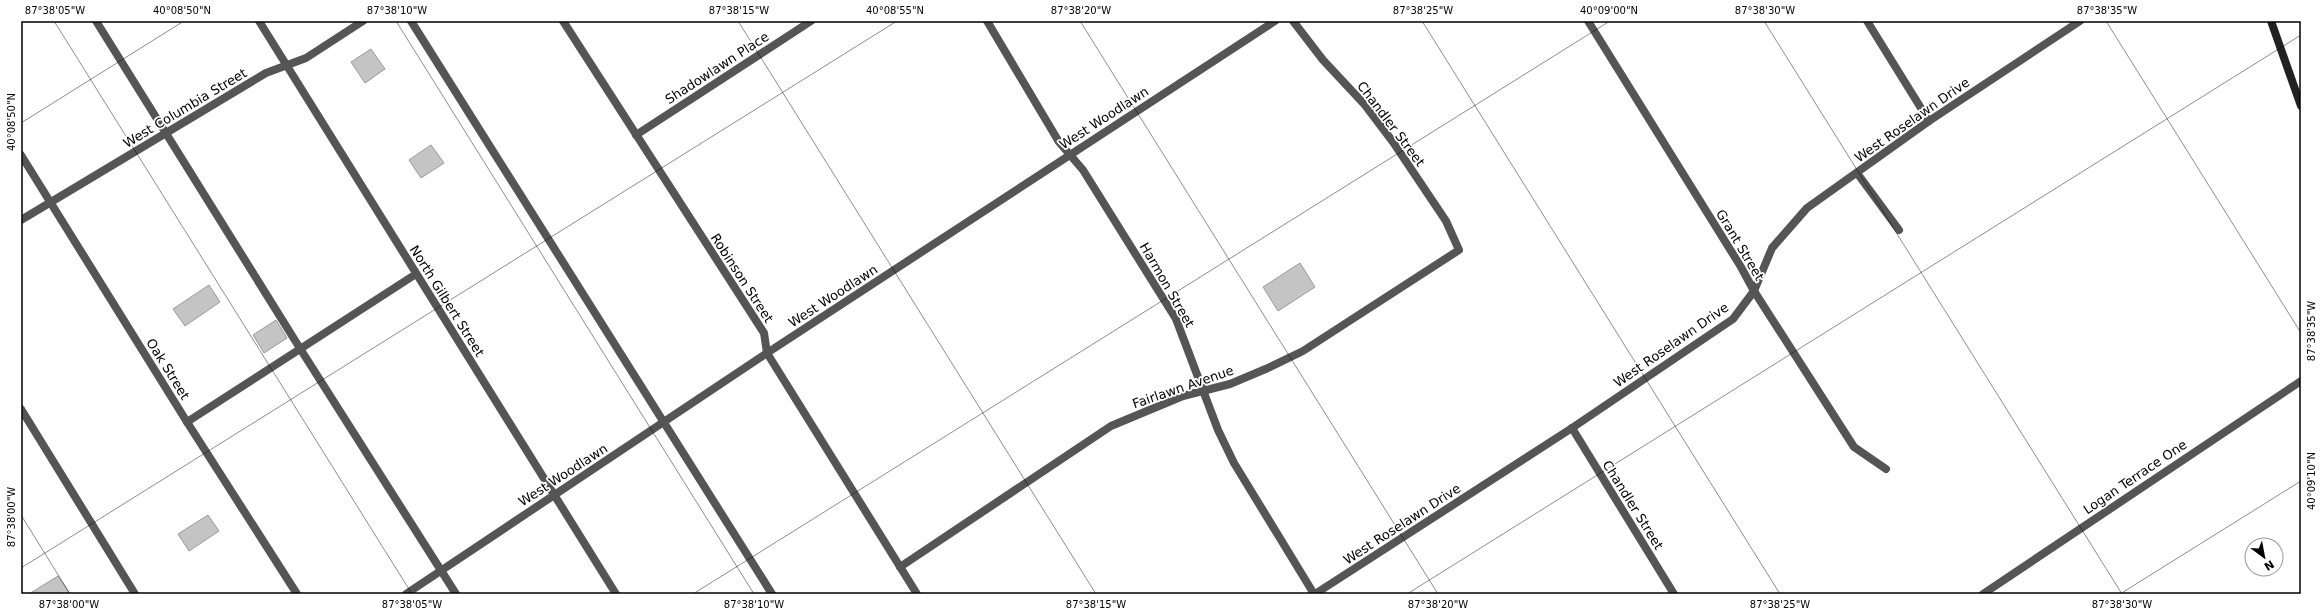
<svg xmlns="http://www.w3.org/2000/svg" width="2322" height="615" font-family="'DejaVu Sans',sans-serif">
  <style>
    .building { fill: #c4c4c4; stroke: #999 }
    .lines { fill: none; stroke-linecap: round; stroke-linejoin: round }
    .lane { stroke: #555; stroke-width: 8 }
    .street { stroke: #555; stroke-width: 8 }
    .secondary { stroke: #222; stroke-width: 8 }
    .ticks { fill: none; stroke: #000; stroke-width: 1; stroke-opacity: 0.45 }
    .labels { text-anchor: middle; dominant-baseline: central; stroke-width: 3.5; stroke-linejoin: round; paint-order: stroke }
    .street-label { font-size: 13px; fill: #000; stroke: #fff }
    .neatline { fill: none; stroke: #000; stroke-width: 1.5 }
    .ticks-label { font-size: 10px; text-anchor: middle; fill: #000 }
  </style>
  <rect width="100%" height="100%" fill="#fff"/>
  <g class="building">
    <path d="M371,49l14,20 -20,14 -14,-21z"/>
    <path d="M431,145l13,18 -23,15 -12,-18z"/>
    <path d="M1300,263l15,24 -37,24 -15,-24z"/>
    <path d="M209,285l11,17 -35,24 -12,-17z"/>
    <path d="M276,320l11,18 -23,15 -11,-18z"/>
    <path d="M208,515l11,16 -30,20 -11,-17z"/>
    <path d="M58,576l12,18h-41z"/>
  </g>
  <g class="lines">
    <g class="lane">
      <path d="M96,21l205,329 155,244"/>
      <path d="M411,21l361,573"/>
      <path d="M1857,173l42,57"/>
      <path d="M21,409l114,185"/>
      <path d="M187,422l229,-148"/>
    </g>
    <g class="street">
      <path d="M259,21l357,573"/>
      <path d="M563,21l201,312 3,20 150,241"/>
      <path d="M987,21l72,121 24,28 93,149 42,111 16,33 80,131"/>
      <path d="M1588,21l153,246 13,24 100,156 32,22"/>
      <path d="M1867,21l62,100"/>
      <path d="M636,135l175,-114"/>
      <path d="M21,155l166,267 110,172"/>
      <path d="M21,220l245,-147 40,-15 57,-37"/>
      <path d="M1572,428l102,166"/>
      <path d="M900,567l211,-141 72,-30 47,-12 38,-16 35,-17 156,-101 -13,-29 -53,-79 -28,-37 -42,-45 -30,-39"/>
      <path d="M406,594l361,-241 508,-332"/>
      <path d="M1315,594l257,-166 161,-109 21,-28 18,-43 35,-40 122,-87 151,-100"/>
      <path d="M1983,594l318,-213"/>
    </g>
    <path class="secondary" d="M2271,21l30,85"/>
  </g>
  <path class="ticks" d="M54,21l358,573M396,21l358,573M738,21l358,573M1080,21l358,573M1422,21l358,573M1764,21l358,573M2106,21l195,312M21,123l163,-102M21,515l49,79M21,568l876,-547M693,594l917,-573M1407,594l894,-559M2120,594l181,-113"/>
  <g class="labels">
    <g class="street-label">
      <text transform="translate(717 68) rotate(-33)">Shadowlawn Place</text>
      <text transform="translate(185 108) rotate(-31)">West Columbia Street</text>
      <text transform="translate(1104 118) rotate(-33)">West Woodlawn</text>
      <text transform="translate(1912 120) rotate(-35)">West Roselawn Drive</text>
      <text transform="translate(1391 124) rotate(53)">Chandler Street</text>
      <text transform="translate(1740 245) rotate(59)">Grant Street</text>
      <text transform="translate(742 278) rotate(57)">Robinson Street</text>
      <text transform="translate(1167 285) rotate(60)">Harmon Street</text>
      <text transform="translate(833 296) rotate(-33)">West Woodlawn</text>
      <text transform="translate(447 301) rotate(58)">North Gilbert Street</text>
      <text transform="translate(1671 345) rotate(-35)">West Roselawn Drive</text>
      <text transform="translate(168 369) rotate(58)">Oak Street</text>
      <text transform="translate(1183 387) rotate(-19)">Fairlawn Avenue</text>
      <text transform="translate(563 475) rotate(-33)">West Woodlawn</text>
      <text transform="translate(2135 477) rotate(-34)">Logan Terrace One</text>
      <text transform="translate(1633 505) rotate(58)">Chandler Street</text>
      <text transform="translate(1402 524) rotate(-33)">West Roselawn Drive</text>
    </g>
  </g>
  <rect width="2322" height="615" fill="none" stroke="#ffffff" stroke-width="44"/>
  <g transform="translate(2264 557) rotate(148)"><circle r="19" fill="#ffffff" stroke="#999999"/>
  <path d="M0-3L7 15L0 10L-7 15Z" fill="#000000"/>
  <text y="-6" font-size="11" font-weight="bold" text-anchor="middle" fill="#000000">N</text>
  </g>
  <rect x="22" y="22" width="2278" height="571" class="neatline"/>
  <g class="ticks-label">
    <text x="55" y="14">87°38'05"W</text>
    <text x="182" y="14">40°08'50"N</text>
    <text x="397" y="14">87°38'10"W</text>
    <text x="739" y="14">87°38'15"W</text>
    <text x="895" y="14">40°08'55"N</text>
    <text x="1081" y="14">87°38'20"W</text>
    <text x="1423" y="14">87°38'25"W</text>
    <text x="1609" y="14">40°09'00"N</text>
    <text x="1765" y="14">87°38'30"W</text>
    <text x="2107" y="14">87°38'35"W</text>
    <text transform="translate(11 122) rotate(-90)" y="4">40°08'50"N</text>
    <text transform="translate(2311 331) rotate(-90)" y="4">87°38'35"W</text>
    <text transform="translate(2311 481) rotate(-90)" y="4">40°09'10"N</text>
    <text transform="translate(11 517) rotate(-90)" y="4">87°38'00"W</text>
    <text x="69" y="608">87°38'00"W</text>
    <text x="412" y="608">87°38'05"W</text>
    <text x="754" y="608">87°38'10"W</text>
    <text x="1096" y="608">87°38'15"W</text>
    <text x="1438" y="608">87°38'20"W</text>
    <text x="1780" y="608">87°38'25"W</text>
    <text x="2122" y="608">87°38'30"W</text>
  </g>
</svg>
